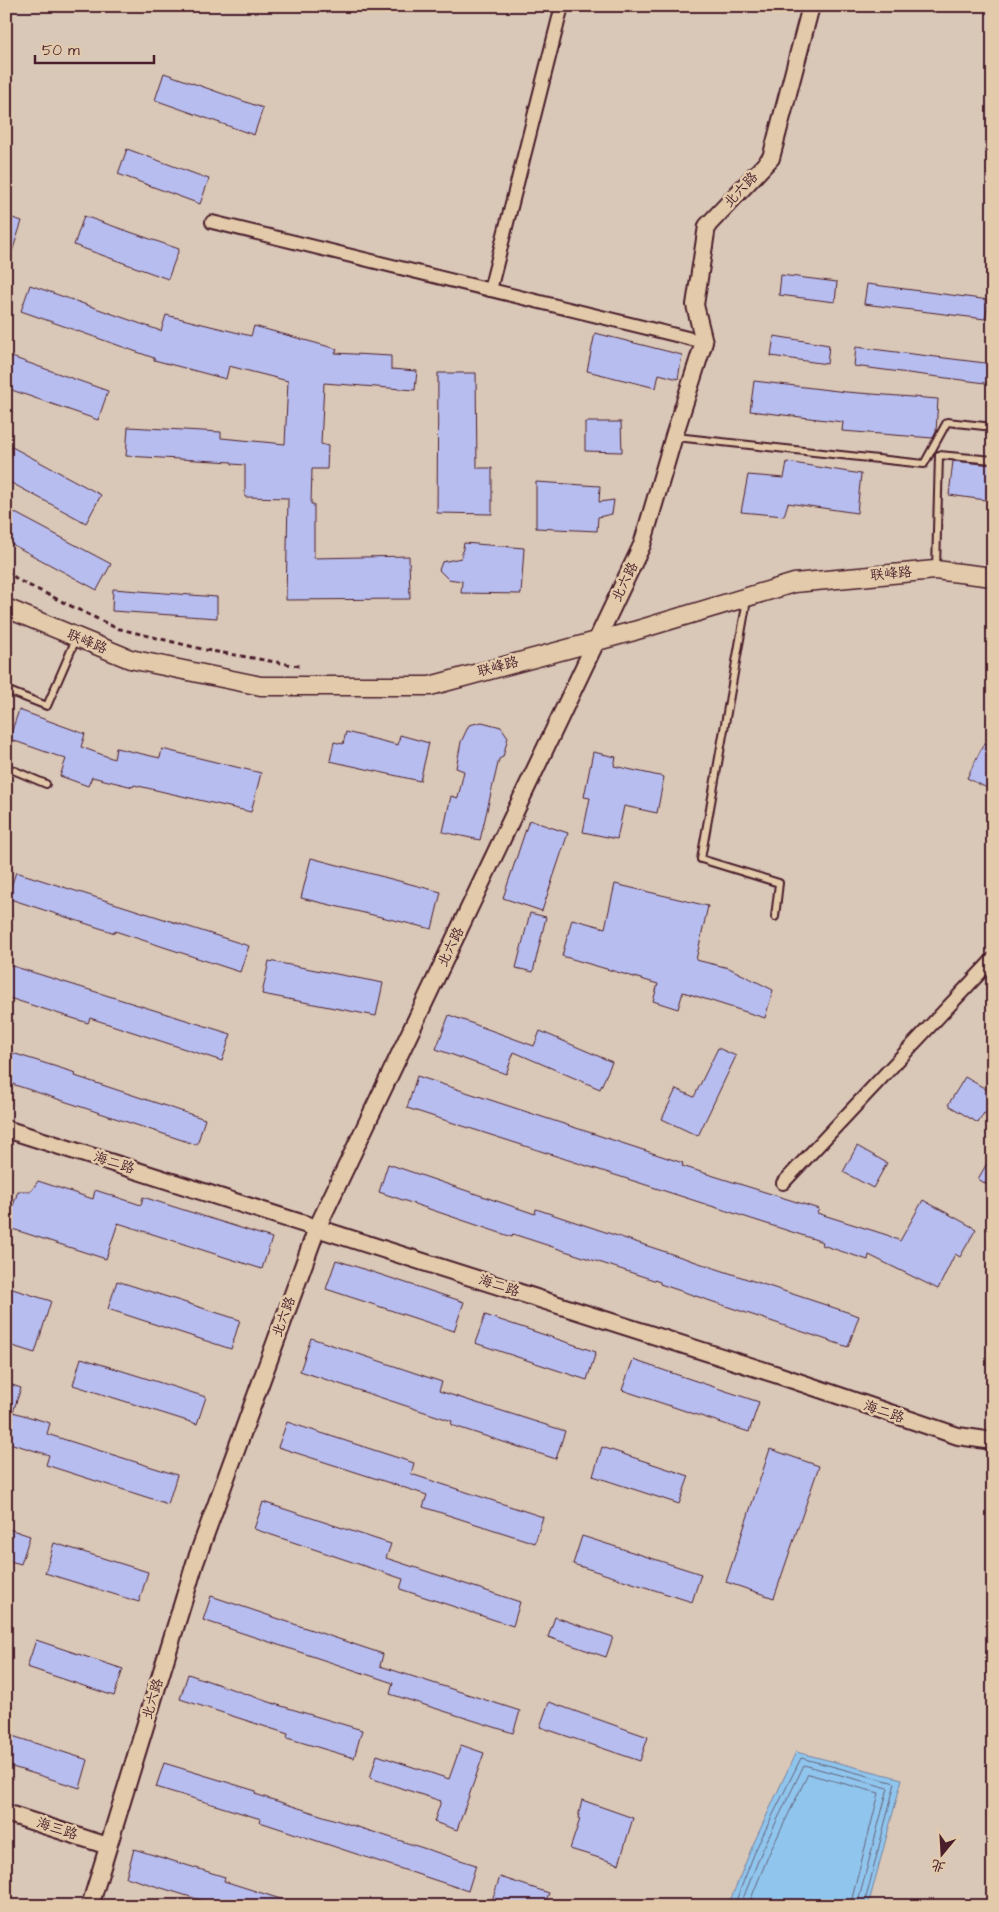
<svg xmlns="http://www.w3.org/2000/svg" width="999" height="1912" font-family="'Architects Daughter','LXGW WenKai TC',sans-serif">
  <style>
    .water { fill: #90c6ee; stroke: #7483a0 }
    .lines { fill: none; stroke-linecap: round; stroke-linejoin: round }
    .shore { stroke: #666279; stroke-width: 1 }
    .building { fill: #b7bdef; stroke: #4a1f2b }
    .service-casing { stroke: #4a1f2b; stroke-width: 10 }
    .minor-casing { stroke: #4a1f2b; stroke-width: 16 }
    .tertiary-casing { stroke: #4a1f2b; stroke-width: 20 }
    .secondary-casing { stroke: #4a1f2b; stroke-width: 21 }
    .path { stroke: #4a1f2b; stroke-width: 3; stroke-dasharray: 5 4; stroke-linecap: butt }
    .service { stroke: #e2caaa; stroke-width: 6 }
    .minor { stroke: #e2caaa; stroke-width: 12 }
    .tertiary { stroke: #e2caaa; stroke-width: 16 }
    .secondary { stroke: #e2caaa; stroke-width: 18 }
    .labels { text-anchor: middle; dominant-baseline: central; stroke-width: 5; stroke-linejoin: round; paint-order: stroke }
    .street-label { font-size: 14px; fill: #4a1f2b; stroke: #e2caaa }
  </style>
  <rect width="100%" height="100%" fill="#d9c7b8"/>
  <filter id="ink" filterUnits="userSpaceOnUse"><feTurbulence type="fractalNoise" baseFrequency=".02" numOctaves="2"/><feDisplacementMap in="SourceGraphic" scale="10" xChannelSelector="R" yChannelSelector="G"/><feConvolveMatrix kernelMatrix="1 2 1 2 8 2 1 2 1" color-interpolation-filters="sRGB"/></filter>
  <g filter="url(#ink)">
    <path class="water" d="M796,1752l106,27 -34,127h-140l24,-59z"/>
    <g class="lines">
      <g class="shore">
        <path d="M734,1906l22,-57 45,-91 94,25 -31,123"/>
        <path d="M740,1906l22,-55 42,-86 84,23 -31,118"/>
        <path d="M748,1906l21,-52 39,-80 71,19 -29,113"/>
      </g>
    </g>
    <g class="building">
      <path d="M164,73l99,35 -9,27 -99,-35z"/>
      <path d="M127,149l82,30 -9,25 -82,-30z"/>
      <path d="M6,216l16,5 -13,40h-3z"/>
      <path d="M84,216l95,33 -11,30 -94,-34z"/>
      <path d="M781,275l56,7 -2,20 -56,-7z"/>
      <path d="M867,284l122,16 -4,19 -121,-15z"/>
      <path d="M30,285l131,46 5,-16 85,21 3,-10 83,23 -2,4 56,3v13l26,2 -2,19 -91,-7 -3,61 7,2 -1,23h-15l-1,35h3v54l95,-2 1,43 -124,1 2,-102 -43,-1v-32l-13,-1v-2l-106,-6 2,-29 93,5v6l64,6 3,-63 -59,-15 -3,13 -72,-19v-2l-133,-47z"/>
      <path d="M595,333l87,22 -4,24 -19,-5 -3,14 -69,-17z"/>
      <path d="M774,336l55,9 -2,19 -56,-8z"/>
      <path d="M856,347l137,17v20l-139,-18z"/>
      <path d="M6,355l102,36 -10,29 -92,-32z"/>
      <path d="M438,373h38l1,95h15v46l-55,-1z"/>
      <path d="M754,381l92,11 92,7 -2,33 -3,6 -91,-7 1,-9 -93,-11z"/>
      <path d="M585,422h36l1,30 -37,-1z"/>
      <path d="M12,447l89,48 -15,28 -80,-43v-23z"/>
      <path d="M953,461l40,4v36l-44,-6z"/>
      <path d="M787,462l74,12 -4,39 -69,-10 -4,13 -43,-4 7,-37 36,3z"/>
      <path d="M536,482l64,4 -1,16 15,-2 -2,14 -14,3 -1,14 -61,-3z"/>
      <path d="M6,508l105,56 -14,26 -91,-49z"/>
      <path d="M464,543l60,5 -3,46 -60,-1 1,-12 -14,-2 -9,-9 3,-8 19,-4z"/>
      <path d="M113,589l104,8v21l-105,-7z"/>
      <path d="M19,710l66,24 -4,13 33,12 2,-11 44,10 2,-9 99,24 -10,39 -117,-27 -1,2 -41,-10 -4,9 -28,-10 6,-17 -57,-20z"/>
      <path d="M482,722l19,5 7,10 -5,20 -4,2 -19,81 -37,-8 8,-36 7,2 6,-27 -8,-3 5,-26 8,-17z"/>
      <path d="M346,732l52,13 2,-10 29,8 -9,38 -90,-20 4,-19 9,2z"/>
      <path d="M984,743l9,4v44l-26,-13z"/>
      <path d="M593,752l23,5 -2,9 50,11 -7,36 -33,-7 -7,33 -34,-7 7,-34 -6,-1z"/>
      <path d="M529,820l39,13 -26,78 -39,-13z"/>
      <path d="M311,858l130,34 -9,37 -131,-31z"/>
      <path d="M16,872l233,74 -9,26 -125,-41v2l-108,-35z"/>
      <path d="M615,884l93,22 -12,54 33,8 44,22 -8,28 -82,-26 -5,17 -25,-8 5,-17 -96,-28 10,-37 33,9z"/>
      <path d="M530,913l16,4 -13,55 -17,-4z"/>
      <path d="M269,961l114,22 -7,33 -114,-22z"/>
      <path d="M6,964l225,70 -9,27 -132,-43 -2,5 -82,-26z"/>
      <path d="M449,1015l85,31 6,-15 72,31 -12,27 -86,-37 -8,22 -70,-25z"/>
      <path d="M718,1048l18,8 -38,80 -36,-17 14,-30 18,8z"/>
      <path d="M6,1051l70,22 -1,3 130,43 -8,26 -191,-63z"/>
      <path d="M417,1076l266,87 -1,3 137,43 -2,4 70,22 13,6 23,-41 53,29 -16,28 -5,-3 -17,35 -69,-34 -1,5 -46,-15 1,-3 -416,-134z"/>
      <path d="M965,1077l28,16v25l-9,-5 -6,10 -30,-18z"/>
      <path d="M857,1146l30,17 -14,25 -30,-16z"/>
      <path d="M993,1153v35l-15,-9z"/>
      <path d="M388,1164l147,50 1,-5 323,107 -11,31 -188,-63v-2l-147,-48 -1,3 -133,-45z"/>
      <path d="M38,1181l55,18 2,-9 46,15 2,-8 129,41 -10,31 -144,-46 -12,36 -100,-32 12,-36h13z"/>
      <path d="M336,1260l128,42 -10,29 -128,-42z"/>
      <path d="M117,1281l123,39 -9,29 -123,-40z"/>
      <path d="M6,1287l45,14 -16,52 -29,-9z"/>
      <path d="M485,1315l111,37 -9,28 -112,-37z"/>
      <path d="M311,1338l131,44 -3,9 126,40 -9,28 -105,-34 1,-4 -152,-50z"/>
      <path d="M81,1358l125,39 -9,27 -124,-39z"/>
      <path d="M633,1360l126,42 -10,30 -127,-42z"/>
      <path d="M6,1383l15,5 -12,36h-3z"/>
      <path d="M13,1412l37,11 -3,11 130,41 -9,29 -122,-39 3,-10 -43,-13v-9z"/>
      <path d="M287,1422l127,41 -3,11 132,43 -8,26 -112,-36 4,-12 -149,-48z"/>
      <path d="M602,1447l87,29 -10,28 -86,-28z"/>
      <path d="M770,1449l49,17 -45,132 -48,-16z"/>
      <path d="M263,1502l128,42 -5,14 134,44 -7,24 -113,-37 3,-10 -149,-50z"/>
      <path d="M6,1528l24,8 -9,28 -15,-4z"/>
      <path d="M582,1536l119,38 -9,28 -119,-38z"/>
      <path d="M54,1543l94,29 -9,30 -94,-29z"/>
      <path d="M211,1596l172,58 -3,12 140,45 -7,22 -123,-39 3,-11 -190,-63z"/>
      <path d="M555,1617l58,20 -7,20 -58,-20z"/>
      <path d="M36,1640l87,29 -9,27 -87,-29z"/>
      <path d="M188,1674l90,31 84,25 -8,28 -67,-20 1,-4 -108,-35z"/>
      <path d="M549,1702l99,35 -8,24 -100,-34z"/>
      <path d="M6,1734l82,26 -8,28 -74,-23z"/>
      <path d="M461,1745l23,8 -27,77 -23,-8 7,-21 -71,-23 7,-23 72,24z"/>
      <path d="M164,1763l92,28 -1,3 221,71 -8,26 -208,-69 1,-3 -105,-32z"/>
      <path d="M582,1800l51,18 -14,46 -49,-15 10,-30 -2,-1z"/>
      <path d="M134,1849l91,28 -1,4 69,22 -1,3h-72l-94,-29z"/>
      <path d="M500,1877l49,16 -5,13h-43l-10,-3z"/>
    </g>
    <g class="lines">
      <defs>
        <g id="service">
          <path d="M676,437l248,27 23,-42 46,5"/>
          <path d="M936,569l3,-114 54,5"/>
          <path d="M747,600l-46,259 78,24 -4,34"/>
          <path d="M6,690l41,16 29,-67"/>
          <path d="M6,767l40,17"/>
        </g>
        <g id="minor">
          <path d="M212,222l492,120"/>
          <path d="M490,290l72,-284"/>
          <path d="M783,1183l210,-224"/>
        </g>
        <g id="tertiary">
          <path d="M6,1129l772,246 180,61 35,5"/>
          <path d="M6,1813l102,33"/>
          <path d="M90,1906l105,-343 122,-335 325,-683 32,-109 30,-94 -9,-37 12,-79 64,-68 40,-152"/>
        </g>
        <path id="secondary" d="M6,608l124,51 131,27h169l204,-55 160,-48 141,-13 58,7"/>
      </defs>
      <use href="#service" class="service-casing"/>
      <use href="#minor" class="minor-casing"/>
      <use href="#tertiary" class="tertiary-casing"/>
      <use href="#secondary" class="secondary-casing"/>
      <path class="path" d="M6,571l14,10 96,47 90,22 93,16"/>
      <use href="#service" class="service"/>
      <use href="#minor" class="minor"/>
      <use href="#tertiary" class="tertiary"/>
      <use href="#secondary" class="secondary"/>
    </g>
  </g>
  <g class="labels">
    <g class="street-label">
      <text transform="translate(741 190) rotate(-47)">北六路</text>
      <text transform="translate(891 574) rotate(-5)">联峰路</text>
      <text transform="translate(625 582) rotate(-64)">北六路</text>
      <text transform="translate(87 642) rotate(22)">联峰路</text>
      <text transform="translate(498 667) rotate(-15)">联峰路</text>
      <text transform="translate(451 947) rotate(-64)">北六路</text>
      <text transform="translate(114 1163) rotate(18)">海二路</text>
      <text transform="translate(499 1286) rotate(18)">海二路</text>
      <text transform="translate(284 1317) rotate(-70)">北六路</text>
      <text transform="translate(884 1412) rotate(19)">海二路</text>
      <text transform="translate(153 1699) rotate(-73)">北六路</text>
      <text transform="translate(57 1829) rotate(18)">海三路</text>
    </g>
  </g>
  <rect width="999" height="1912" fill="none" stroke="#e2caaa" stroke-width="25"/>
  <rect x="12" y="12" width="974" height="1887" fill="none" stroke="#4a1f2b" stroke-width="2" filter="url(#ink)"/>
  <g transform="translate(942 1854) rotate(198)" stroke="#e2caaa" stroke-width="4" paint-order="stroke">
  <path d="M0-4L9 19L0 12L-9 19Z" fill="#4a1f2b"/>
  <text y="-8" font-size="14" font-weight="bold" text-anchor="middle" fill="#4a1f2b">北</text>
  </g>
  <path d="M35 55v8h119v-8" fill="none" stroke="#4a1f2b" stroke-width="2.5"/>
  <text x="42" y="55" font-size="15" fill="#4a1f2b" stroke="#e2caaa" stroke-width="4" paint-order="stroke">50 m</text>
</svg>
